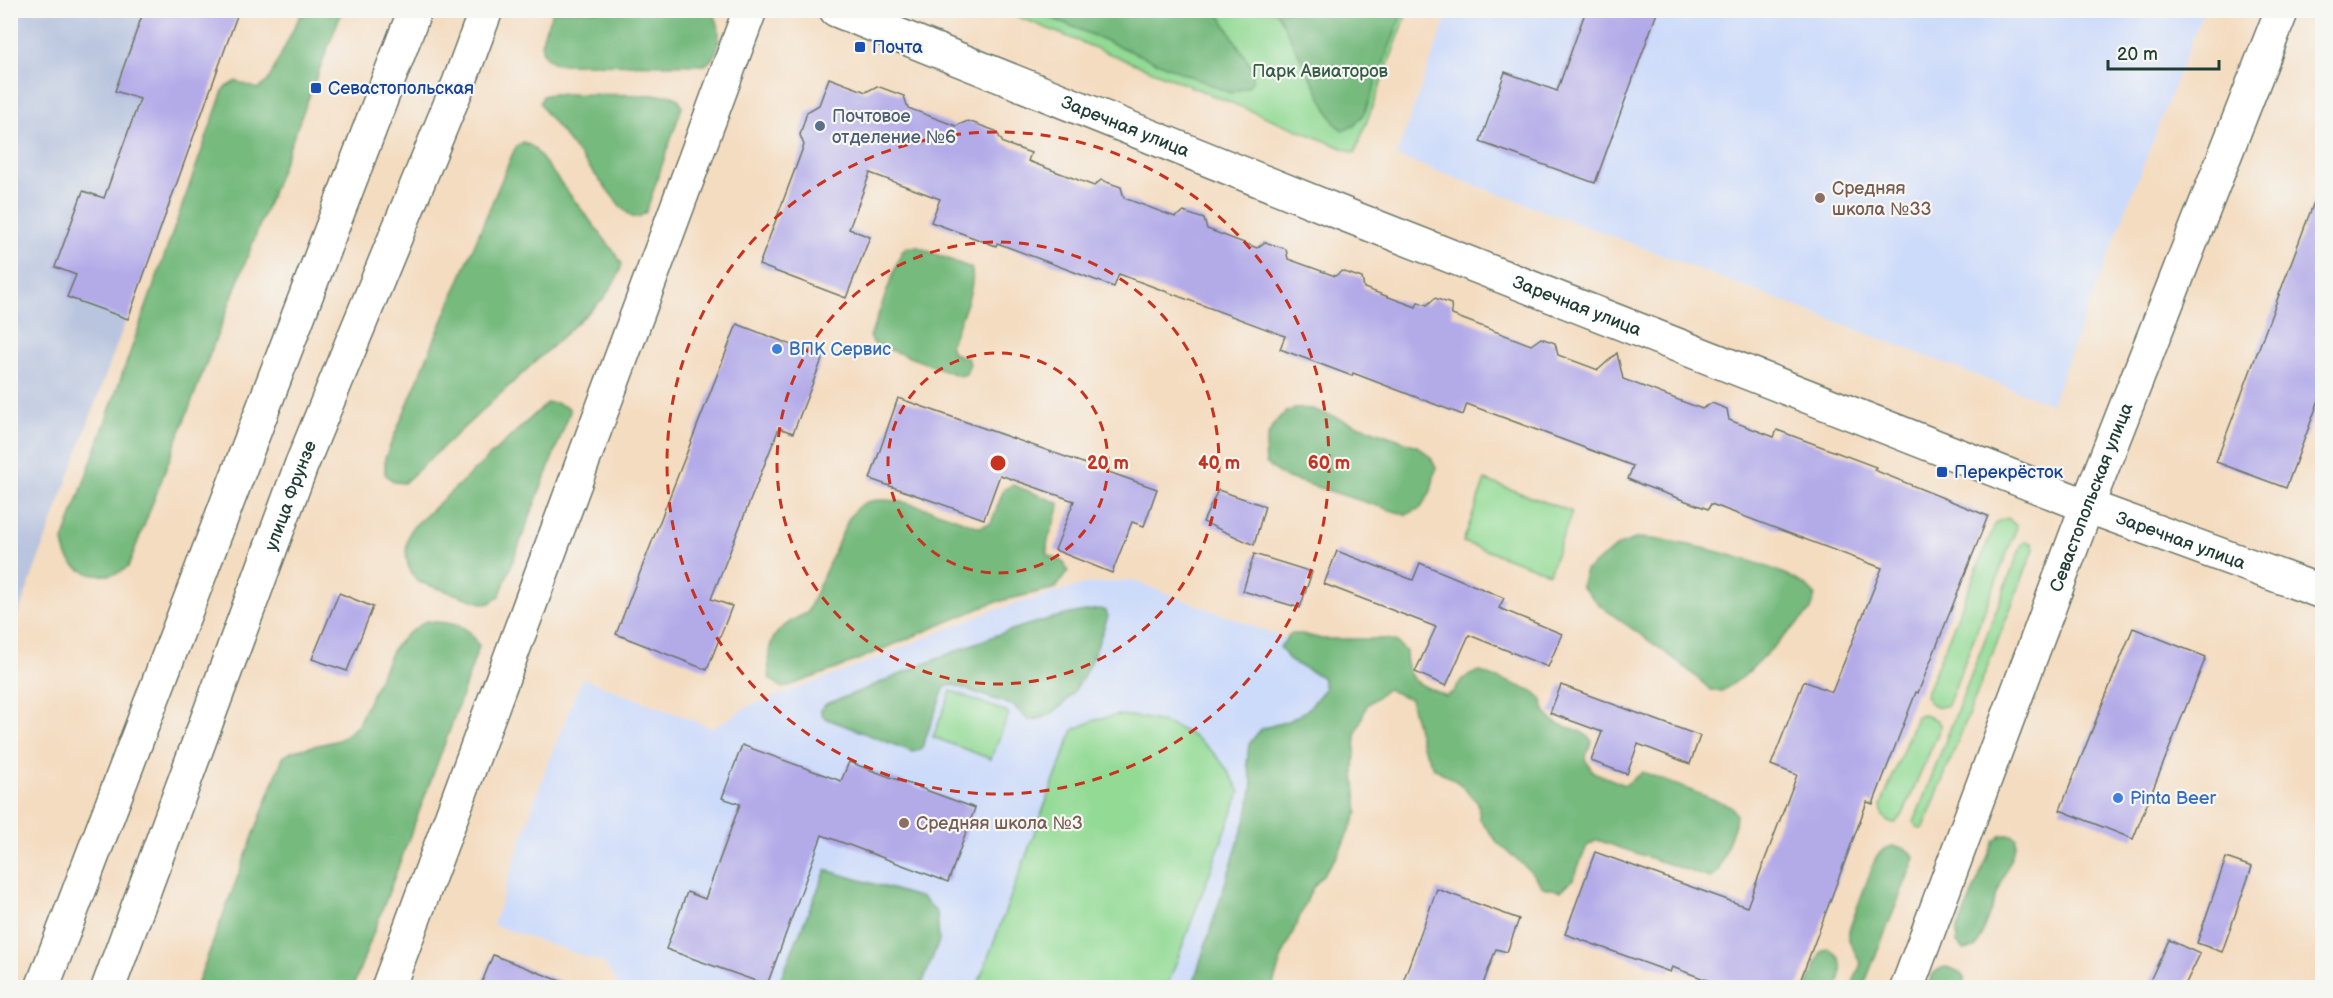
<svg xmlns="http://www.w3.org/2000/svg" width="2333" height="998" font-family="'Balsamiq Sans',sans-serif">
  <style>
    .built { fill: #cddbfa }
    .industrial { fill: #b9c5de }
    .green { fill: #93da94; stroke: #598c64; stroke-width: 1.5 }
    .forest { fill: #76ba7e; stroke: #4a7c59; stroke-width: 1.5 }
    .building { fill: #b3aae8 }
    .lines { fill: none; stroke-linecap: round; stroke-linejoin: round }
    .street-casing { stroke: #6a7565; stroke-width: 36 }
    .secondary-casing { stroke: #6a7565; stroke-width: 36 }
    .primary-casing { stroke: #6a7565; stroke-width: 36 }
    .street { stroke: #fff; stroke-width: 33 }
    .secondary { stroke: #fff; stroke-width: 33 }
    .primary { stroke: #fff; stroke-width: 33 }
    .ring { fill: none; stroke: #c8321e; stroke-width: 3; stroke-dasharray: 10 8 }
    .transit-dot { fill: #1a4fb4; stroke: #f6f6f2; stroke-width: 2 }
    .service-dot { fill: #5c6f8a; stroke: #f6f6f2; stroke-width: 2 }
    .education-dot { fill: #8d6e63; stroke: #f6f6f2; stroke-width: 2 }
    .shop-dot { fill: #3f7fe0; stroke: #f6f6f2; stroke-width: 2 }
    .labels { text-anchor: middle; dominant-baseline: central; stroke-width: 4.5; stroke-linejoin: round; paint-order: stroke }
    .transit-label { font-size: 18px; fill: #164399; stroke: #f6f6f2; text-anchor: start }
    .park-label { font-size: 18px; fill: #365c47; stroke: #f6f6f2 }
    .service-label { font-size: 18px; fill: #4e5e75; stroke: #f6f6f2; text-anchor: start }
    .street-label { font-size: 18px; fill: #1f3d34; stroke: #f6f6f2 }
    .education-label { font-size: 18px; fill: #785e54; stroke: #f6f6f2; text-anchor: start }
    .shop-label { font-size: 18px; fill: #366cbe; stroke: #f6f6f2; text-anchor: start }
    .centre { fill: #c8321e; stroke: #f6f6f2; stroke-width: 3 }
    .ring-label { font-size: 18px; text-anchor: middle; font-weight: bold; fill: #c8321e; stroke: #f6f6f2; stroke-width: 4.5; stroke-linejoin: round; paint-order: stroke }
  </style>
  <rect width="100%" height="100%" fill="#f6f6f2"/>
  <filter id="ink" filterUnits="userSpaceOnUse"><feTurbulence type="fractalNoise" baseFrequency=".0167" numOctaves="2"/><feDisplacementMap in="SourceGraphic" scale="12" xChannelSelector="R" yChannelSelector="G"/><feConvolveMatrix kernelMatrix="1 2 1 2 8 2 1 2 1" color-interpolation-filters="sRGB"/></filter>
  <filter id="wash" filterUnits="userSpaceOnUse"><feTurbulence type="fractalNoise" baseFrequency=".008" numOctaves="4" result="noise"/><feDisplacementMap in="SourceGraphic" scale="24" xChannelSelector="R" yChannelSelector="G"/><feGaussianBlur stdDeviation="1.35" result="paint"/><feColorMatrix in="noise" values="0 0 0 0 0 0 0 0 0 0 0 0 0 0 0 0 0 1.4 0 .05"/><feComposite in="paint" operator="in"/></filter>
  <g filter="url(#wash)">
    <rect width="100%" height="100%" fill="#f4dcc0"/>
    <g class="built">
      <path d="M1449,11h754l-152,393 -418,-160 -237,-88z"/>
      <path d="M1131,580l212,80 -125,327h-598l-16,-24 -111,-38 54,-160 35,-87 131,50 36,-22 96,-35 146,-60 94,-27z"/>
    </g>
    <path class="industrial" d="M11,11h228l-228,623z"/>
    <g class="green">
      <path d="M1004,11h404l-53,142z"/>
      <path d="M1485,480l87,32 -23,61 -86,-31z"/>
      <path d="M2008,518l9,9 -69,178c-10,4 -18,0 -23,-9l71,-174z"/>
      <path d="M2025,542l7,1 2,6 -110,278 -3,2 -4,-1 -3,-6 108,-278z"/>
      <path d="M951,691l58,22 -18,46 -58,-22z"/>
      <path d="M1922,714l15,6 4,6 -38,88 -8,9 -7,-1 -5,-6 -2,-10 35,-89z"/>
      <path d="M1119,715c58,4 95,24 121,77l-73,195h-190l96,-257 22,-10z"/>
    </g>
    <g class="forest">
      <path d="M710,10c14,14 11,45 -5,55l-148,-1c-27,-11 -12,-32 -4,-53z"/>
      <path d="M305,11h37l-214,556c-17,14 -50,10 -61,-11 -2,-4 -3,-10 -4,-15l161,-453 12,-7 22,8 10,-8 32,-65z"/>
      <path d="M1035,11h182l35,57 1,12 -5,7 -18,6z"/>
      <path d="M1276,11h127l-38,101 -11,14 -12,4 -7,-6z"/>
      <path d="M551,94l118,1c8,2 11,4 13,12l-36,105 -7,5h-7l-11,-10 -76,-95 -5,-9 3,-7z"/>
      <path d="M523,142l10,5 83,107 6,10 -4,12 -14,22 -200,185 -10,-1 -9,-8v-16l127,-303 4,-8z"/>
      <path d="M907,247h11l53,21c7,18 -14,59 -21,77l3,8 14,5 3,5 -4,11 -6,2 -86,-32 -4,-7 31,-84z"/>
      <path d="M547,403h9l13,5 1,4 -71,185 -9,6 -5,1 -66,-22c-16,-15 -15,-34 -8,-53z"/>
      <path d="M1295,408l17,1 105,37 13,10 6,12 -5,23 -10,17 -15,7 -124,-39 -16,-13c-3,-23 6,-47 29,-55z"/>
      <path d="M1013,485l46,18c0,19 -16,34 -11,52l16,7 4,9 -12,17 -64,15 -156,66 -53,19 -13,-9c-6,-36 3,-51 37,-66l42,-95c3,-3 5,-8 9,-11 25,-21 93,11 122,20l11,-4 13,-34z"/>
      <path d="M1638,538c39,1 154,27 177,57l-4,15 -68,67 -21,14 -11,-1 -31,-27 -77,-55 -22,-22 5,-16 33,-25z"/>
      <path d="M1100,609l6,2 2,5c-12,35 -35,105 -80,104l-14,-14 -60,-21h-6l-4,4 -23,61 -8,2 -88,-34 -4,-5v-4l5,-5c90,-32 178,-83 274,-95z"/>
      <path d="M426,621c25,3 41,0 53,25l-30,86 -96,255h-157l87,-230 10,-6 46,-11 18,-14 36,-77 14,-15z"/>
      <path d="M1290,634h12l20,5h65l10,3 9,10c0,33 13,31 40,44l7,-4 9,-13 16,-8 52,19 11,8c9,40 33,20 51,43l-7,18 8,13 32,13 18,-13 88,34 5,9 -1,9 -17,48 -8,6 -113,-38 -10,6 -14,33 -12,12 -18,-4 -12,-15 -33,-29 -18,-23 -2,-17 -19,-20 -25,-15 -12,-22 -12,-47 -23,-10 -20,16 -11,28 -2,40 4,39 -21,44 -25,33 -30,68 -10,30h-80l55,-172 6,-30 -6,-21 2,-20 12,-15 27,-8 18,-10 19,-22 -3,-12 -32,-16 -10,-14z"/>
      <path d="M2002,835h10l4,3v6l-38,100 -3,4 -11,2 -7,-7v-12l37,-90z"/>
      <path d="M1892,846c10,1 17,3 23,12l-52,129h-12l10,-23 -12,-24v-10l27,-73 7,-7z"/>
      <path d="M826,870l96,28 15,15 2,28 -18,46h-144z"/>
      <path d="M1828,948c17,8 15,25 9,39h-30l14,-35z"/>
      <path d="M1946,967c11,3 22,7 17,20h-36c4,-10 7,-18 19,-20z"/>
    </g>
    <g id="blocks">
      <g class="building">
        <path d="M144,10h95l-111,309 -61,-22 9,-22 -21,-8 28,-76 21,7 36,-99 -25,-8z"/>
        <path d="M1586,10h72l-63,173 -115,-41 25,-70 52,19z"/>
        <path d="M829,78l37,14 11,-6 27,10 4,12 48,18 12,-5 28,10 7,12 28,10 -3,8 66,25 7,-6 20,7 3,11 51,19 9,-5 20,7 3,10 50,19 8,-6 21,7 2,10 47,17 7,-5 20,7 2,10 52,19 2,-5 9,3 8,-7 16,6 1,11 79,30 10,-7 14,5 3,12 40,15 19,-17 6,26 79,30 10,-6 15,6 2,11 45,17 3,-7 99,37 -2,3 114,46 -70,177 -2,-1 -43,112 -6,-2 -69,185h-72l-54,-20 -2,5 -105,-38 30,-82 152,55 50,-132 -26,-10 33,-84 28,11 50,-124 -171,-64 -3,5 -66,-24 -14,-6 5,-13 -166,-62 -4,11 -110,-42 -1,3 -72,-27 5,-13 -166,-62 -5,13 -117,-44 -1,3 -65,-24 9,-23 -70,-26 -21,56 21,8 -24,61 -87,-33 45,-120 -4,-10 7,-23 12,-7z"/>
        <path d="M2320,186h2v206l-36,96 -70,-26z"/>
        <path d="M737,324l86,33 -30,76 -14,-5 -68,171 21,7 -25,64 -91,-36z"/>
        <path d="M898,398l259,91 -13,37 -12,-4 -20,51 -57,-23 19,-49 -74,-26 -16,44 -114,-40z"/>
        <path d="M1218,490l47,16 -11,39 -51,-23z"/>
        <path d="M1337,551l76,29 7,-17 84,35 -5,10 63,26 -14,33 -79,-32 -23,51 -31,-14 21,-45 -112,-43z"/>
        <path d="M1254,554l58,18 -12,36 -57,-17z"/>
        <path d="M339,593l34,14 -26,64 -35,-12z"/>
        <path d="M2133,628l73,29 -73,182 -73,-29z"/>
        <path d="M1561,685l139,51 -10,28 -52,-20 -11,30 -36,-13 11,-29 -52,-19z"/>
        <path d="M742,745l99,36 8,-19 126,46 -27,74 -126,-47 -55,150 -101,-36 21,-57 18,7 35,-95 -18,-6z"/>
        <path d="M2226,858l26,9 -30,85 -25,-9z"/>
        <path d="M1437,889l82,30 -12,33 -11,-3 -14,38h-81z"/>
        <path d="M2169,940l31,14 -16,33h-37z"/>
        <path d="M493,955l78,30v2h-91z"/>
      </g>
    </g>
  </g>
  <g filter="url(#ink)">
    <use href="#blocks" fill-opacity="0" stroke="#6a7565" stroke-width="1.5"/>
    <g class="lines">
      <defs>
        <g id="street">
          <path id="s1" d="M2087,506l235,86"/>
          <path d="M388,988l362,-978"/>
        </g>
        <g id="secondary">
          <path id="s2" d="M836,10l510,205 741,291"/>
          <path id="s3" d="M1907,988l180,-482 195,-496"/>
        </g>
        <g id="primary">
          <path d="M42,988l373,-978"/>
          <path id="s4" d="M108,988l193,-522 158,-383 27,-73"/>
        </g>
      </defs>
      <use href="#street" class="street-casing"/>
      <use href="#secondary" class="secondary-casing"/>
      <use href="#primary" class="primary-casing"/>
      <use href="#street" class="street"/>
      <use href="#secondary" class="secondary"/>
      <use href="#primary" class="primary"/>
    </g>
  </g>
  <g class="ring">
    <circle cx="998" cy="463" r="110"/>
    <circle cx="998" cy="463" r="221"/>
    <circle cx="998" cy="463" r="331"/>
  </g>
  <g class="transit-dot">
    <rect x="854" y="41" width="12" height="12" rx="3"/>
    <rect x="310" y="82" width="12" height="12" rx="3"/>
    <rect x="1936" y="466" width="12" height="12" rx="3"/>
  </g>
  <circle class="service-dot" cx="820" cy="126" r="6"/>
  <g class="education-dot">
    <circle cx="1820" cy="198" r="6"/>
    <circle cx="904" cy="823" r="6"/>
  </g>
  <g class="shop-dot">
    <circle cx="777" cy="349" r="6"/>
    <circle cx="2118" cy="798" r="6"/>
  </g>
  <g class="labels">
    <g class="transit-label">
      <text x="872" y="47">Почта</text>
      <text x="328" y="88">Севастопольская</text>
      <text x="1954" y="472">Перекрёсток</text>
    </g>
    <g class="park-label">
      <text x="1320" y="71">Парк Авиаторов</text>
    </g>
    <g class="service-label">
      <text x="832" y="116">Почтовое<tspan x="832" dy="21">отделение №6</tspan></text>
    </g>
    <g class="street-label">
      <text stroke="none"><textPath href="#s2" startOffset="312">Заречная улица</textPath></text>
      <text stroke="none"><textPath href="#s2" startOffset="798">Заречная улица</textPath></text>
      <text stroke="none"><textPath href="#s4" startOffset="525">улица Фрунзе</textPath></text>
      <text stroke="none"><textPath href="#s3" startOffset="524">Севастопольская улица</textPath></text>
      <text stroke="none"><textPath href="#s1" startOffset="100">Заречная улица</textPath></text>
    </g>
    <g class="education-label">
      <text x="1832" y="188">Средняя<tspan x="1832" dy="21">школа №33</tspan></text>
      <text x="916" y="823">Средняя школа №3</text>
    </g>
    <g class="shop-label">
      <text x="789" y="349">ВПК Сервис</text>
      <text x="2130" y="798">Pinta Beer</text>
    </g>
  </g>
  <circle cx="998" cy="463" r="9" class="centre"/>
  <g class="ring-label">
    <text x="1108" y="469">20 m</text>
    <text x="1219" y="469">40 m</text>
    <text x="1329" y="469">60 m</text>
  </g>
  <rect width="2333" height="998" fill="none" stroke="#f6f6f2" stroke-width="36"/>
  <path d="M2108 60v9h111v-9" fill="none" stroke="#1f3d34" stroke-width="3"/>
  <text x="2117" y="60" font-size="18" fill="#1f3d34" stroke="#f6f6f2" stroke-width="4.5" paint-order="stroke">20 m</text>
</svg>
